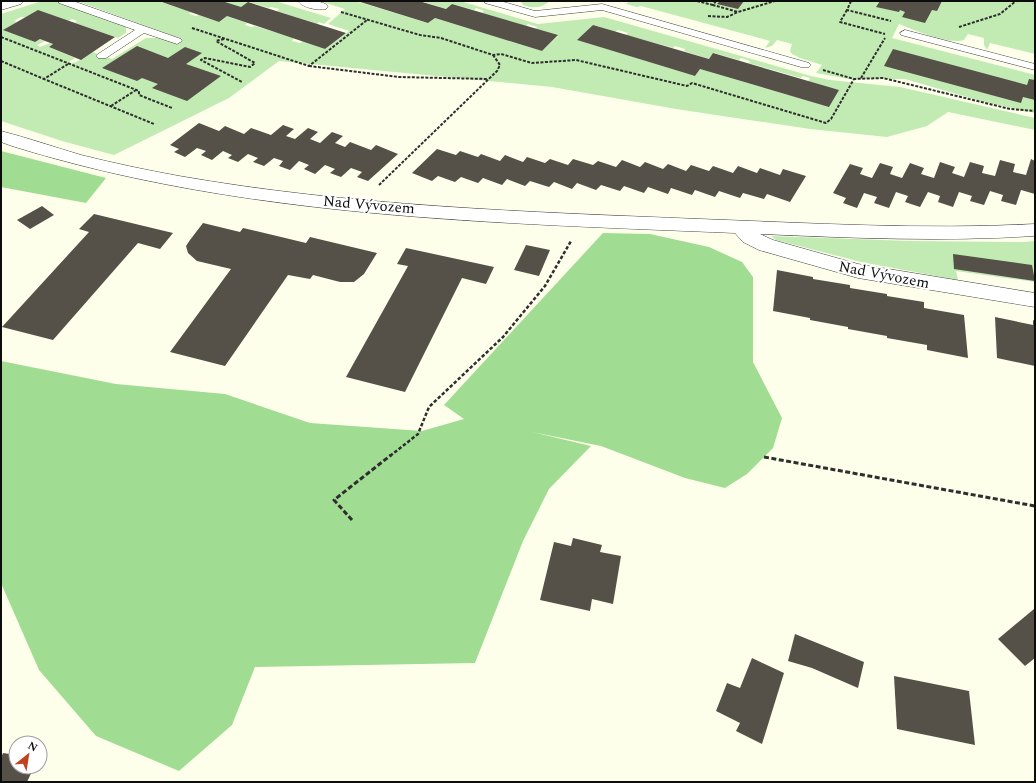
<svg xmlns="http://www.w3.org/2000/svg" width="1036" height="783" font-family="Spectral,serif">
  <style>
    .green { fill: #c2ebb4; fill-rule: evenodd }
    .forest { fill: #a0dc92 }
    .building { fill: #555148 }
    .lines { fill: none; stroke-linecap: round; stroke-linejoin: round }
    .service-casing { stroke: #3f3f3f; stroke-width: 1 }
    .minor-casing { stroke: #3f3f3f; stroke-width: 1 }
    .path-far2 { stroke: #2e2e2e; stroke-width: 2; stroke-dasharray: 3 1.5; stroke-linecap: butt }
    .path-far1 { stroke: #2e2e2e; stroke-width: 2.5; stroke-dasharray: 3.5 2; stroke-linecap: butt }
    .path { stroke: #2e2e2e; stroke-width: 3; stroke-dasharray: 5 2.5; stroke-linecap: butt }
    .service { fill: #fff; fill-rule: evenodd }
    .minor { fill: #fff; fill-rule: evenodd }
    .labels { text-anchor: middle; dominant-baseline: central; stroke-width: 4; stroke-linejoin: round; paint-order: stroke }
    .street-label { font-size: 15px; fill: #0c0c0c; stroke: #fff }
  </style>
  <rect width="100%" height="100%" fill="#feffeb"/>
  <g class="green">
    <path d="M42,1h13l71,25v7l-8,5 -43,-15 2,-2 -5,-2 -4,2 -47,-4 -7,4 3,1 -13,8 31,12 5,-3 5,2 -8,4 3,2 10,-4 3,1 -4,3 26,11 -6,4 2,1 5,-1 17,-10 19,7 34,-21h12l17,5 7,-4 -105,-38h81l33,11 -2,2 7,2 3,-1 20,7 8,-6 20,7 -2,2 7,2 3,-1 39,12 -2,3 8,2 3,-2 22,8 24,-18 -21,-7 17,-15 -26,-8h36l73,22 7,-5 107,33 16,-15 -22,-7 1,-2 -9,-3 -2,2 -44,-13 2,-2 -8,-3 -2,2 -22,-6 -6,5 -22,-7 2,-1h34l78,23 66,-7 207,59 19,4 70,7 135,31v12l-87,-18 -21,14 -40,11 -77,-8 -134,-20 -124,-22 -273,-26 -50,37 -115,57 -52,-14 -61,-20v-107zM593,25l22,7 3,-2 10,3 -2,2 47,13 2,-2 10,3 -1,2 25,8 5,-6 25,7 2,-2 9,3 -1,2 52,15 1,-2 8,2 -11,20 -99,-29 -5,7 -117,-36z"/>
    <path d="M222,1h53l56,17 -7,6 -5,-2 -2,2 -40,-13 2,-2 -8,-2 -2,1 -20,-6 -8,5z"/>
    <path d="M521,1h29c-8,7 -17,8 -27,4z"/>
    <path d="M629,1h406v53l-45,-11 -3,7 -3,-5v-7l-16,-4 -4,6c-15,5 -50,-10 -65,-16l-7,14 143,37v38l-51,-11 -79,-23h-57l-32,-6 6,-8 -22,-7 -8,-4 -2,-3 2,-7 -15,-4 -5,6 -7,2 5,-7 -129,-35 -4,1 -11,-3z"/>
    <path d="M771,236l139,5 114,1 11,-1v41l-79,-11 2,9 -97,-18 -85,-22z"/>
  </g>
  <g class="forest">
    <path d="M1,151l105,27 -20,25 -85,-16z"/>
    <path d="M603,233l47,1 59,13 33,15 11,15v85l29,56 -9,30 -26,26 -22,14 -40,-10 -84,-32 -69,-14 59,14 -42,43 -26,52 -48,122 -220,4 -23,58 -53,46 -83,-35 -57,-66 -38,-87v-222l115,23 109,10 85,29 112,8 42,-12 -20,-14z"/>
  </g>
  <g class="building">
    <path d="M159,1h63l19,6 7,-5 98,31 -21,16 -98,-33 -8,6z"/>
    <path d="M357,1h62l27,8 6,-5 106,31 -16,16 -107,-33 -7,5z"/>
    <path d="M720,1h24l-6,8 -21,-5z"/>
    <path d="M880,1h62l-5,10 -5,-1 -7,13 -23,-6 3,-5 -5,-2 -1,2 -23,-5z"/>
    <path d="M38,10l77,27 -34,23 -32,-13 4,-3 -13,-5 -5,3 -32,-12z"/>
    <path d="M593,25l116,34 4,-6 126,37 -10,17 -129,-38 -5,7 -118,-36z"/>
    <path d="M137,46l31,12 17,-11 17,6 -16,11 35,12 -34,25 -35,-13 6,-4 -16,-6 -5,3 -35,-13z"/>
    <path d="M893,49l134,36 2,-6 6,1v20l-12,-3 -2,6 -137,-37z"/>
    <path d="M199,123l20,8 6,-5 19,8 7,-6 20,7 12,-10 11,4 -8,7 9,3 13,-11 10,4 -8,7 10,4 12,-11 11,4 -8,7 10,4 5,-5 21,8 5,-5 22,9 -30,27 -11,-4 5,-5 -11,-4 -10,9 -11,-4 5,-4 -10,-4 -10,9 -11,-5 5,-4 -10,-4 -9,9 -11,-4 4,-5 -9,-3 -10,8 -11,-4 5,-4 -10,-4 -10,8 -10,-4 4,-3 -9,-4 -11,9 -11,-5 5,-4 -9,-3 -12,9 -11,-5 5,-3 -9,-4z"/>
    <path d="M437,149l19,6 4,-4 18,6 3,-3 19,7 5,-6 18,7 4,-5 18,6 5,-4 18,6 5,-6 20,6 5,-4 18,6 6,-7 18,7 5,-5 18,7 5,-5 18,7 5,-6 18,6 4,-5 20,7 5,-7 19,7 3,-5 20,7 3,-6 23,7 -16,26 -23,-8 -3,5 -21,-6 -3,5 -21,-7 -4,6 -20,-7 -3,5 -21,-7 -3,6 -20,-7 -4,6 -20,-7 -4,5 -19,-6 -5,5 -19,-7 -5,6 -18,-7 -5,5 -19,-6 -5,5 -18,-7 -5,6 -19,-7 -5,5 -17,-6 -6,5 -17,-6 -6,5 -20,-8z"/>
    <path d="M1031,159l4,2v33l-14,-4 -5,15 -15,-4 2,-6 -13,-4 -6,14 -14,-4 2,-5 -13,-4 -6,15 -15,-5 2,-6 -12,-4 -8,15 -15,-5 3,-6 -12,-4 -7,16 -15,-5 3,-6 -13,-4 -7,15 -14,-5 3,-5 -13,-5 17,-29 13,4 -3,6 12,4 8,-15 13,4 -3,7 12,4 8,-15 14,5 -3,6 13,4 6,-16 15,5 -3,6 12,4 6,-15 14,4 -2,7 13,3 5,-16 15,4 -2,8 13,3z"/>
    <path d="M42,206l12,9 -24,14 -13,-9z"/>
    <path d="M94,214l79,19 -13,16 -22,-6 -85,97 -51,-13 87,-95 -10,-3z"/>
    <path d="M203,223l37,9 3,-4 63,15 4,-6 67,16 -13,21 -10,8h-14l-27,-7 -3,4 -22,-4 -63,91 -55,-14 61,-83 -34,-8 -9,-8 -2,-7 4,-6z"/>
    <path d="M526,245l24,5 -11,26 -25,-6z"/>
    <path d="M406,248l88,19 -8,17 -24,-6 -57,114 -59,-15 62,-111 -11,-2z"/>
    <path d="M953,254l79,11 3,16 -81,-12z"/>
    <path d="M777,270l36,7v2l37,6v3l37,6v2l37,6v6l40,7 4,43 -41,-8v-5l-40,-7v-2l-39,-7v-2l-38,-7v-2l-37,-7z"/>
    <path d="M995,317l38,8v-5l2,1v45l-38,-8z"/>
    <path d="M573,538l29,7 -2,7 21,4 -8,48 -21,-5 -2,12 -50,-11 14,-58 17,4z"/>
    <path d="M1034,609l1,49 -10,8 -27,-27z"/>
    <path d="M795,634l69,28 -6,26 -46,-20 -24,-7z"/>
    <path d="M752,658l32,15 -22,71 -26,-13 4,-8 -24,-12 11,-28 13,5z"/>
    <path d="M894,676l75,15 6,54 -78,-16z"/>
    <path d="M3,753l13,2v12h18l-7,15h-26v-24z"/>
  </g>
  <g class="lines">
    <defs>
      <g id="service">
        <path d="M58,1h15l108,38 1,2 -5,3 -33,-11 -38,25h-8l-2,-2 2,-2 37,-24 -76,-27z"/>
        <path d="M484,1h16l35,10 67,-7 207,59 2,2 -2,2h-8l-199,-57 -67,7 -50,-14z"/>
        <path d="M905,30l130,34v6l-134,-35 -1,-2z"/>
      </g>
      <g id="minor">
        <path d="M1,1h22l-2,3 -20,6z"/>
        <path d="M298,1c9,0 25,-1 30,5l-2,3c-7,2 -24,-1 -28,-8z"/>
        <path d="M1,131c27,7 53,16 80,24 32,8 65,15 98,21 171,30 347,36 521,43 112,4 223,11 335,5v12c-92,6 -183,2 -275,-2l13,6 85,24 177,29v14l-177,-29 -99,-28 -16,-8 -8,-9c-240,-10 -492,-15 -723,-87l-11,-4z"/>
      </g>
    </defs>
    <use href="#service" class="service-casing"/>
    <use href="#minor" class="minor-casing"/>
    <g class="path-far2">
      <path d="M697,1l16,4"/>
      <path d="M716,1l-3,4 25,7 37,-11"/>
      <path d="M851,1l-4,9 44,11"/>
      <path d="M847,10l-7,12 45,12"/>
      <path d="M341,12l79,23 21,3 52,17 8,-1 31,9 44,-3 111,26 5,-3 134,40 5,-4 23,-40"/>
      <path d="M708,16l19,1 11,-5"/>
      <path d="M959,27l41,-13 16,-13"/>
      <path d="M192,28l117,38 58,-46"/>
      <path d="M1,37l138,54v4l33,13"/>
      <path d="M224,39l-8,2 39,22 -5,4 -45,-9 -4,2 41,22"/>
      <path d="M1,61l43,18"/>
      <path d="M68,64l-24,15 110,45"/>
      <path d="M309,66l90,11 89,2"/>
      <path d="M823,70l31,9 29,-1 127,31 25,2"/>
      <path d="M861,78l24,-40"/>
      <path d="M111,106l25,-16"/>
      <path d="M379,185l118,-114 3,-6 -7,-10"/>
    </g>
    <path class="path-far1" d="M390,456l28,-22 11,-27 74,-70 42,-51 26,-45"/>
    <g class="path">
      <path d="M764,457l271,49"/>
      <path d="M352,520l-18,-20 57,-45"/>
    </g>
    <use href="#service" class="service"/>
    <use href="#minor" class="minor"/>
  </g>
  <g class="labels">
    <g class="street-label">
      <text transform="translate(369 205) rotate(5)">Nad Vývozem</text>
      <text transform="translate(884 275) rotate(11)">Nad Vývozem</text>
    </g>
  </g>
  <rect width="1036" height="783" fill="none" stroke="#0c0c0c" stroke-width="4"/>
  <g transform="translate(28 755) rotate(30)"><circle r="19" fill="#ffffff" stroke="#9e9e9e"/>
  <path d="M0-3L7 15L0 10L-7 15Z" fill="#c1421f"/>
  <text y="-6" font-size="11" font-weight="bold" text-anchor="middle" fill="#0c0c0c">N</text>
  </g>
</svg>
